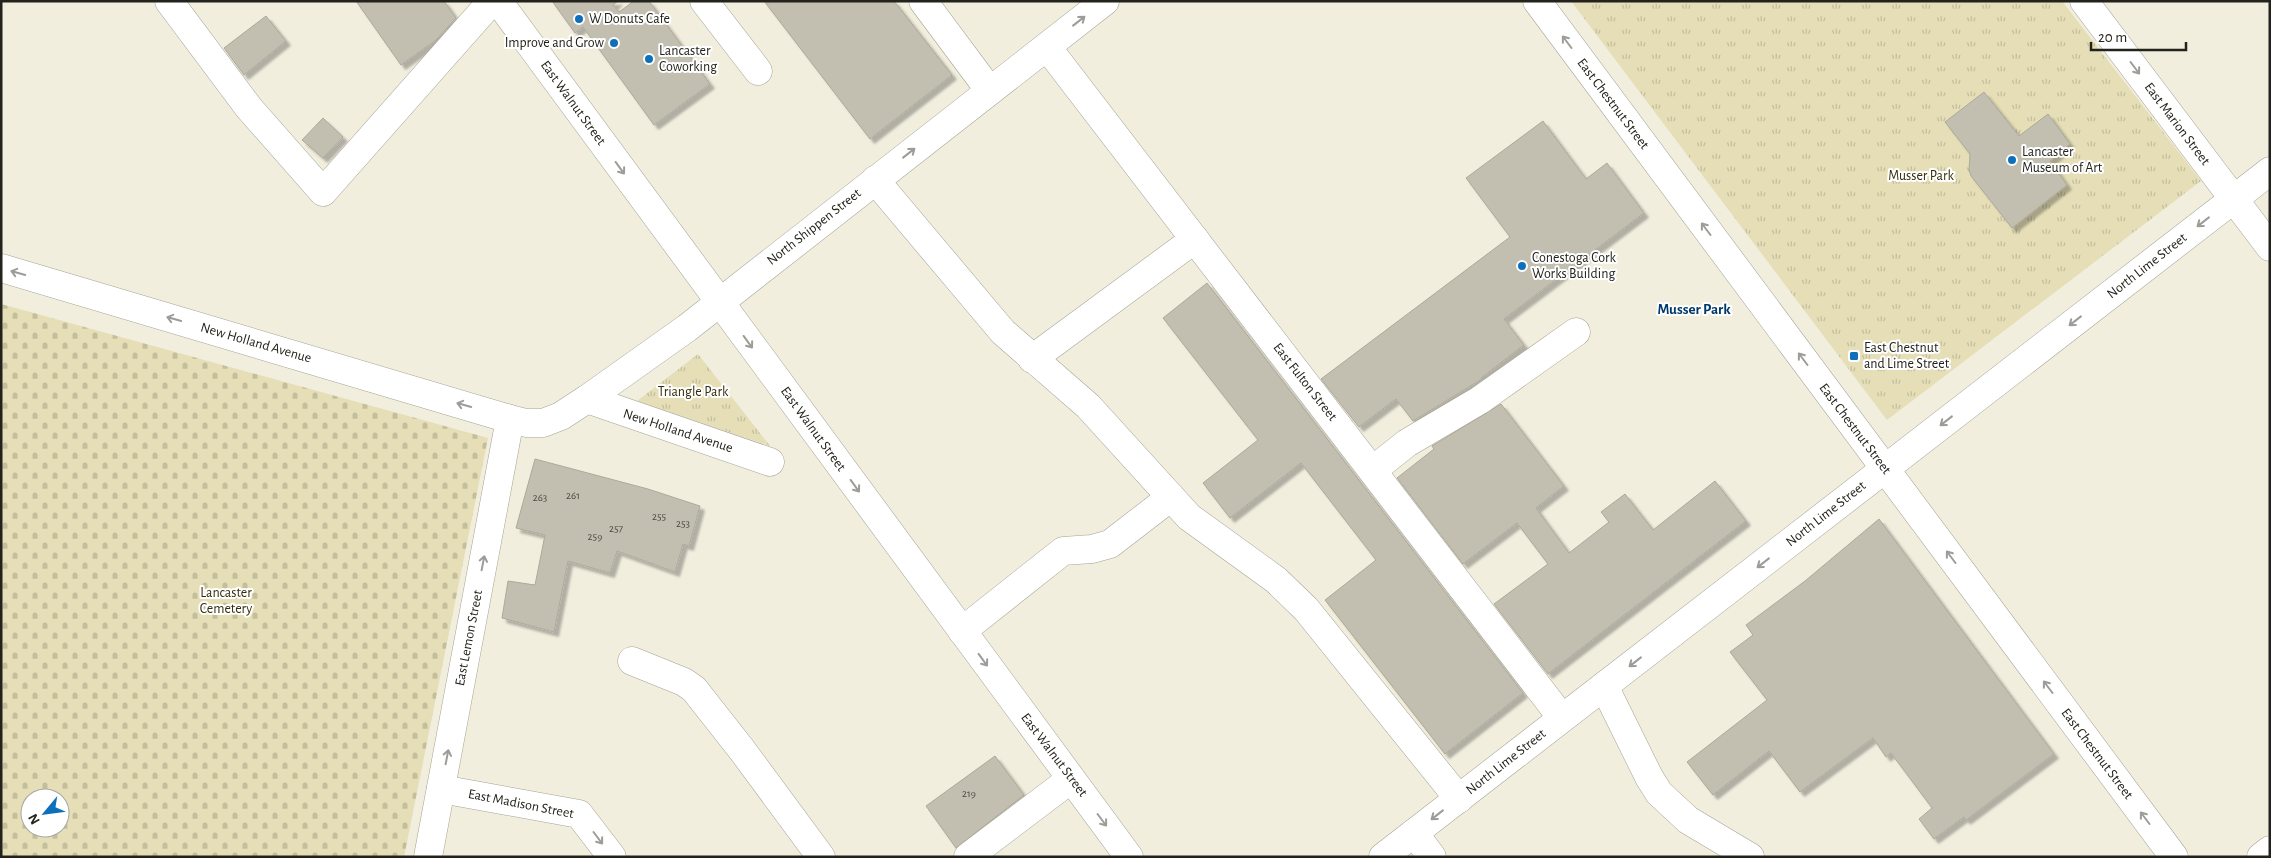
<svg xmlns="http://www.w3.org/2000/svg" width="2271" height="858" font-family="'Alegreya Sans',sans-serif">
  <style>
    .cemetery { fill: url(#cemetery-stones); fill-rule: evenodd }
    .park { fill: url(#park-tufts) }
    .building { fill: #c2bfb0; stroke: #aca999; filter: url(#shadow) }
    .lines { fill: none; stroke-linecap: round; stroke-linejoin: round }
    .minor-casing { stroke: #a6a394; stroke-width: 29 }
    .major-casing { stroke: #a6a394; stroke-width: 29 }
    .highway-casing { stroke: #a6a394; stroke-width: 29 }
    .minor { stroke: #fff; stroke-width: 28 }
    .major { stroke: #fff; stroke-width: 28 }
    .highway { stroke: #fff; stroke-width: 28 }
    .oneway { stroke: #9c9c99 }
    .poi-dot { fill: #0e6fbb; stroke: #fff; stroke-width: 2 }
    .labels { text-anchor: middle; dominant-baseline: central; stroke-width: 4; stroke-linejoin: round; paint-order: stroke }
    .number-label { font-size: 11px; fill: #4b4941 }
    .poi-label { font-size: 14px; fill: #23221c; stroke: #fff; text-anchor: start }
    .street-label { font-size: 14px; fill: #23221c; stroke: #fff }
    .park-label { font-size: 14px; fill: #342d0c; stroke: #fff }
    .neighbourhood-label { font-size: 15px; font-weight: bold; fill: #003a6a; stroke: #fff }
  </style>
  <defs>
    <pattern id="cemetery-stones" width="16" height="16" patternUnits="userSpaceOnUse" patternTransform="scale(1.25)"><rect width="16" height="16" fill="#e5deb7"/><path d="M2 7V4a2 2 0 0 1 4 0v3zM10 15v-3a2 2 0 0 1 4 0v3z" fill="#c4be9d"/></pattern>
    <pattern id="park-tufts" width="24" height="20" patternUnits="userSpaceOnUse" patternTransform="scale(1.25)"><rect width="24" height="20" fill="#e5deb7"/><path d="M3 7l-1-3M5 7V3M7 7l1-3M15 17l-1-3M17 17v-4M19 17l1-3" fill="none" stroke="#c4be9d"/></pattern>
    <filter id="shadow"><feDropShadow dx="4.5" dy="4.5" stdDeviation="1" flood-color="#0004"/></filter>
  </defs>
  <rect width="100%" height="100%" fill="#f1eede"/>
  <path class="cemetery" d="M1,304l487,134 -84,419h-403zM30,798h30v30h-30z"/>
  <g class="park">
    <path d="M1571,1h491l139,180 -314,239z"/>
    <path d="M698,354l72,92 -133,-45z"/>
  </g>
  <g class="building">
    <path d="M356,1h88l12,17 -20,22 -35,25z"/>
    <path d="M552,1h66l-5,4 6,7 15,-11h15l61,83 -56,41 -71,-98 -8,6z"/>
    <path d="M764,1h130l58,74 -82,64z"/>
    <path d="M266,16l20,25 -42,34 -20,-27z"/>
    <path d="M1984,92l35,44 29,-22 22,30 -20,17 17,24 -55,43 -41,-52 -2,-6 1,-16 -25,-32z"/>
    <path d="M323,118l20,19 -20,21 -21,-18z"/>
    <path d="M1543,121l43,58 21,-16 37,50 -140,106 20,26 -43,33 1,1 -69,42 -17,-22 -37,28 -38,-48 189,-142 -44,-59z"/>
    <path d="M1207,283l316,410 -78,61 -120,-154 51,-40 -75,-97 -71,55 -27,-35 55,-43 -95,-122z"/>
    <path d="M1501,404l63,82 -28,22 33,45 40,-31 -8,-10 24,-18 28,36 62,-49 31,40 -198,153 -54,-70 54,-40 -31,-41 -54,41 -66,-86 37,-29 -2,-3z"/>
    <path d="M535,459l113,30 52,17 -11,40 -6,-2 -8,28 -58,-21 -7,22 -42,-12 -14,71 -52,-14 6,-37 27,4 10,-50 -29,-7z"/>
    <path d="M1879,519l175,235 -88,66 -2,-3 -30,22 -15,-20 13,-11 -41,-55 -5,4 -13,-19 -73,54 -31,-41 -56,44 -26,-33 80,-62 -37,-48 23,-17 -7,-10 59,-44z"/>
    <path d="M995,756l29,39 -68,53 -30,-42z"/>
  </g>
  <g class="lines">
    <defs>
      <g id="minor">
        <path d="M169,1l80,107 74,84 169,-191"/>
        <path d="M704,1l54,70"/>
        <path d="M923,1l67,90"/>
        <path d="M2084,1l186,246"/>
        <path d="M1047,47l515,671"/>
        <path d="M875,180l128,152 85,74 101,111 87,63 30,29 153,190"/>
        <path d="M1,268l509,151 16,4h17l18,-7 26,-17 100,-71 418,-327"/>
        <path d="M1032,359l163,-120"/>
        <path d="M587,399l183,63"/>
        <path d="M1373,470l34,-27 73,-43 96,-68"/>
        <path d="M962,631l101,-80 29,-2 18,-5 61,-47"/>
        <path d="M632,661l52,21 10,7 48,61 79,107"/>
        <path d="M1604,686l45,91 10,16 29,27 62,37"/>
        <path d="M441,789l138,25 33,43"/>
        <path d="M1414,833l18,24"/>
        <path d="M428,857l82,-438"/>
        <path d="M968,857l103,-78"/>
        <path d="M2261,857l9,-7"/>
      </g>
      <g id="major">
        <path d="M498,1l631,856"/>
        <path d="M1537,1l637,856"/>
      </g>
      <path id="highway" d="M1383,857l887,-686"/>
    </defs>
    <use href="#minor" class="minor-casing"/>
    <use href="#major" class="major-casing"/>
    <use href="#highway" class="highway-casing"/>
    <use href="#minor" class="minor"/>
    <use href="#major" class="major"/>
    <use href="#highway" class="highway"/>
  </g>
  <defs><path id="oneway-shaft" d="M-6 0H5M1.5-3L5.5 0L1.5 3" fill="none" stroke-width="1.6" stroke-linecap="round" stroke-linejoin="round" transform="scale(1.25)"/></defs>
  <g class="oneway">
    <use href="#oneway-shaft" transform="translate(1079 21) rotate(-38)"/>
    <use href="#oneway-shaft" transform="translate(1567 42) rotate(-127)"/>
    <use href="#oneway-shaft" transform="translate(2135 68) rotate(53)"/>
    <use href="#oneway-shaft" transform="translate(909 153) rotate(-38)"/>
    <use href="#oneway-shaft" transform="translate(620 168) rotate(54)"/>
    <use href="#oneway-shaft" transform="translate(2203 222) rotate(142)"/>
    <use href="#oneway-shaft" transform="translate(1706 229) rotate(-127)"/>
    <use href="#oneway-shaft" transform="translate(18 273) rotate(-164)"/>
    <use href="#oneway-shaft" transform="translate(174 319) rotate(-164)"/>
    <use href="#oneway-shaft" transform="translate(2075 321) rotate(142)"/>
    <use href="#oneway-shaft" transform="translate(748 342) rotate(54)"/>
    <use href="#oneway-shaft" transform="translate(1803 359) rotate(-127)"/>
    <use href="#oneway-shaft" transform="translate(464 405) rotate(-164)"/>
    <use href="#oneway-shaft" transform="translate(1946 421) rotate(142)"/>
    <use href="#oneway-shaft" transform="translate(855 486) rotate(54)"/>
    <use href="#oneway-shaft" transform="translate(1951 557) rotate(-127)"/>
    <use href="#oneway-shaft" transform="translate(483 563) rotate(-79)"/>
    <use href="#oneway-shaft" transform="translate(1763 563) rotate(142)"/>
    <use href="#oneway-shaft" transform="translate(983 660) rotate(54)"/>
    <use href="#oneway-shaft" transform="translate(1635 662) rotate(142)"/>
    <use href="#oneway-shaft" transform="translate(2048 687) rotate(-127)"/>
    <use href="#oneway-shaft" transform="translate(447 757) rotate(-79)"/>
    <use href="#oneway-shaft" transform="translate(1437 815) rotate(142)"/>
    <use href="#oneway-shaft" transform="translate(2145 818) rotate(-127)"/>
    <use href="#oneway-shaft" transform="translate(1102 820) rotate(53)"/>
    <use href="#oneway-shaft" transform="translate(598 838) rotate(53)"/>
  </g>
  <g class="poi-dot">
    <circle cx="579" cy="19" r="5"/>
    <circle cx="614" cy="43" r="5"/>
    <circle cx="649" cy="59" r="5"/>
    <circle cx="2012" cy="160" r="5"/>
    <circle cx="1522" cy="266" r="5"/>
    <rect x="1849" y="351" width="10" height="10" rx="2.5"/>
  </g>
  <g class="labels">
    <g class="number-label">
      <text x="573" y="495">261</text>
      <text x="540" y="497">263</text>
      <text x="659" y="516">255</text>
      <text x="683" y="523">253</text>
      <text x="616" y="528">257</text>
      <text x="595" y="536">259</text>
      <text x="969" y="793">219</text>
    </g>
    <g class="poi-label">
      <text x="589" y="19">W Donuts Cafe</text>
      <text x="604" y="43" text-anchor="end">Improve and Grow</text>
      <text x="659" y="51">Lancaster<tspan x="659" dy="16">Coworking</tspan></text>
      <text x="2022" y="152">Lancaster<tspan x="2022" dy="16">Museum of Art</tspan></text>
      <text x="1532" y="258">Conestoga Cork<tspan x="1532" dy="16">Works Building</tspan></text>
      <text x="1864" y="348">East Chestnut<tspan x="1864" dy="16">and Lime Street</tspan></text>
    </g>
    <g class="street-label">
      <text transform="translate(573 103) rotate(54)">East Walnut Street</text>
      <text transform="translate(1613 104) rotate(53)">East Chestnut Street</text>
      <text transform="translate(2177 124) rotate(53)">East Marion Street</text>
      <text transform="translate(814 227) rotate(-38)">North Shippen Street</text>
      <text transform="translate(2147 266) rotate(-38)">North Lime Street</text>
      <text transform="translate(256 343) rotate(16)">New Holland Avenue</text>
      <text transform="translate(1305 382) rotate(52)">East Fulton Street</text>
      <text transform="translate(813 429) rotate(54)">East Walnut Street</text>
      <text transform="translate(1855 429) rotate(53)">East Chestnut Street</text>
      <text transform="translate(678 431) rotate(18)">New Holland Avenue</text>
      <text transform="translate(1826 514) rotate(-38)">North Lime Street</text>
      <text transform="translate(469 638) rotate(-79)">East Lemon Street</text>
      <text transform="translate(2097 754) rotate(53)">East Chestnut Street</text>
      <text transform="translate(1054 755) rotate(53)">East Walnut Street</text>
      <text transform="translate(1506 762) rotate(-38)">North Lime Street</text>
      <text transform="translate(521 804) rotate(11)">East Madison Street</text>
    </g>
    <g class="park-label">
      <text x="1921" y="176">Musser Park</text>
      <text x="693" y="392">Triangle Park</text>
      <text x="226" y="593">Lancaster<tspan x="226" dy="16">Cemetery</tspan></text>
    </g>
    <g class="neighbourhood-label">
      <text x="1694" y="309">Musser Park</text>
    </g>
  </g>
  <rect width="2271" height="858" fill="none" stroke="#23221c" stroke-width="5"/>
  <g transform="translate(45 813) rotate(241)"><circle r="24" fill="#ffffff" stroke="#a7a7a4"/>
  <path d="M0-4L9 19L0 12L-9 19Z" fill="#0e6fbb"/>
  <text y="-8" font-size="14" font-weight="bold" text-anchor="middle" fill="#23221c">N</text>
  </g>
  <path d="M2091 42v8h95v-8" fill="none" stroke="#23221c" stroke-width="2.5"/>
  <text x="2098" y="42" font-size="15" fill="#23221c" stroke="#ffffff" stroke-width="4" paint-order="stroke">20 m</text>
</svg>
